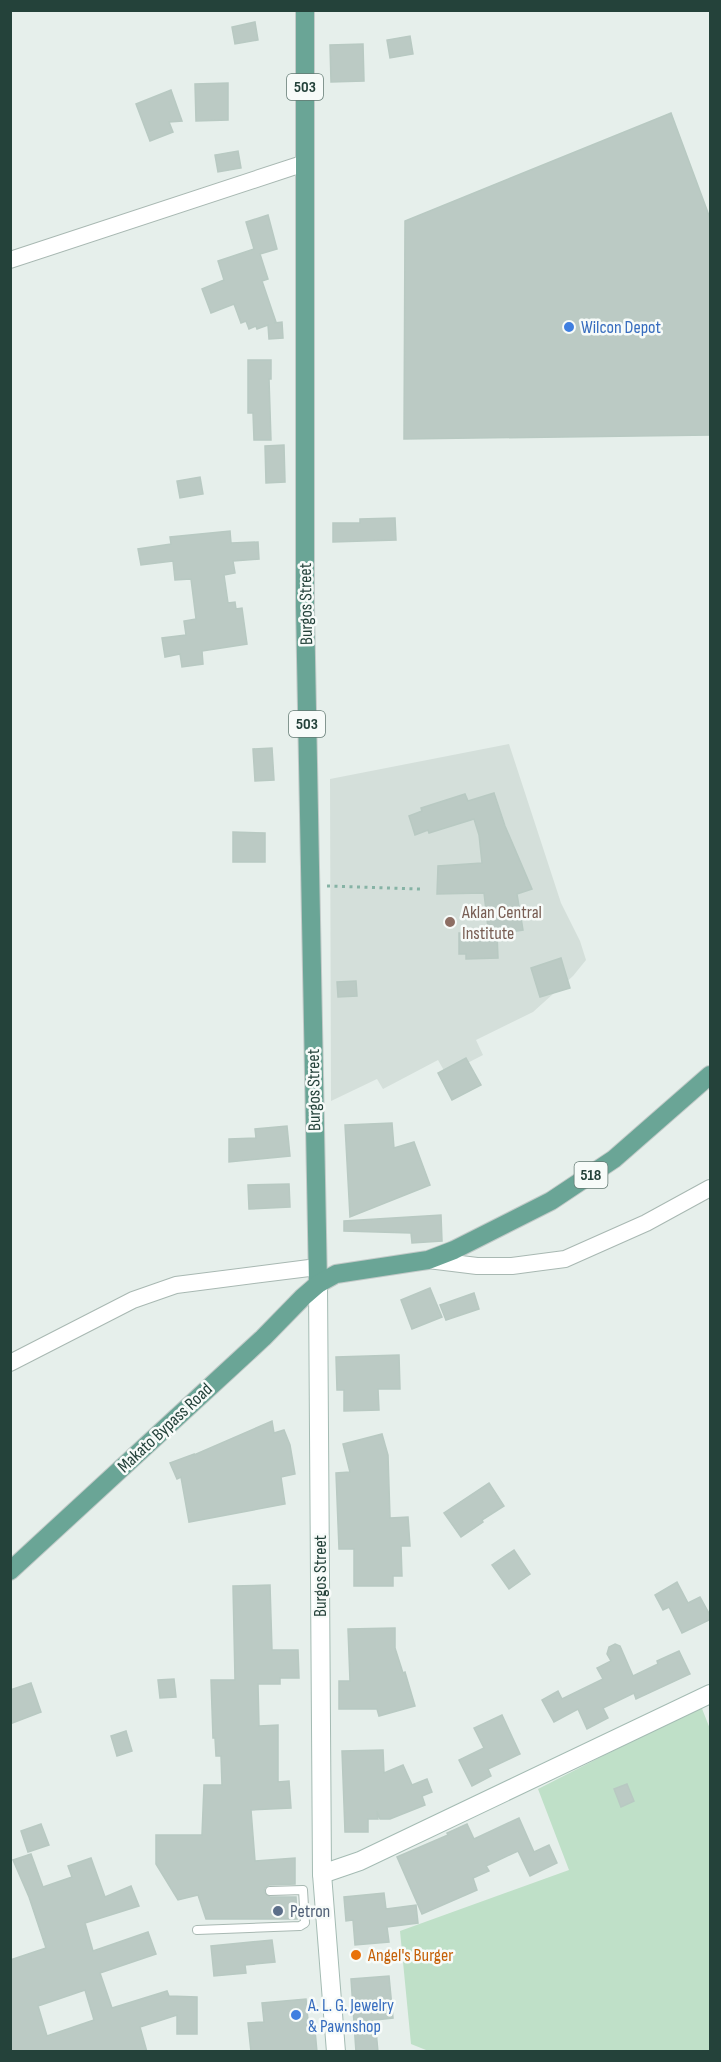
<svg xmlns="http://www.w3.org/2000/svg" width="721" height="2062" font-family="'Sofia Sans Condensed',sans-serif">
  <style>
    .built { fill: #d4dfda }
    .green { fill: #bfe0c8 }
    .building { fill: #bbcac4; stroke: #b8c9c2; stroke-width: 1.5; fill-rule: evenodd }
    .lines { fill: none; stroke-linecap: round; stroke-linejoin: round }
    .lane-casing { stroke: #a8b8b2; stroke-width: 10 }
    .street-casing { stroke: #a8b8b2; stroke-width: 18 }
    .secondary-casing { stroke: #a4bbb3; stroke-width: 20 }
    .primary-casing { stroke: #c2cac8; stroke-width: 20 }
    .path { stroke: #86b3a5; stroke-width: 3; stroke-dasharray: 3 4.5; stroke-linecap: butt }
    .lane { stroke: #fff; stroke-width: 8 }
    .street { stroke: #fff; stroke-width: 16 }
    .secondary { stroke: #fff; stroke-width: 18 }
    .primary { stroke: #6aa596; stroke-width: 18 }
    .shop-dot { fill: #3f7fe0; stroke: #f7fbf9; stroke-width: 2 }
    .education-dot { fill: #8d6e63; stroke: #f7fbf9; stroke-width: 2 }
    .service-dot { fill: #5c6f8a; stroke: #f7fbf9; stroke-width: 2 }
    .food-dot { fill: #e8710a; stroke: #f7fbf9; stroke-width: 2 }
    .labels { text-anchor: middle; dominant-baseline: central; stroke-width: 5; stroke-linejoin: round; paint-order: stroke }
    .shield { fill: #f7fbf9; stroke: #637a73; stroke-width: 1.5 }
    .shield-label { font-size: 16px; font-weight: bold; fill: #24423a }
    .shop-label { font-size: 18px; fill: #366cbe; stroke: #f7fbf9; text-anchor: start }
    .street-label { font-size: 18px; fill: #24423a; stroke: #f7fbf9 }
    .education-label { font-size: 18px; fill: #785e54; stroke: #f7fbf9; text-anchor: start }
    .service-label { font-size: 18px; fill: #4e5e75; stroke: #f7fbf9; text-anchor: start }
    .food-label { font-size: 18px; fill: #c56008; stroke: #f7fbf9; text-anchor: start }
  </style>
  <rect width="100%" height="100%" fill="#e6efeb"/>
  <path class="built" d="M509,744l52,159 19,38 6,19 -13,16 -40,36 -57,28 7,15 -37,19 -8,-14 -55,29 -6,-10 -46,22 -1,-322z"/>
  <path class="green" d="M701,1706l9,23v322l-279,1 -20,-8 -11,-113 169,-61 -31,-81z"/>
  <g class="building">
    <path d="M255,22l3,18 -23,4 -3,-17z"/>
    <path d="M410,36l3,18 -23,4 -3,-18z"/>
    <path d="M363,44l1,37 -33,1 -1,-37z"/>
    <path d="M228,83v37l-32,1 -1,-37z"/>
    <path d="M171,90l11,31 -13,1 4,10 -23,9 -14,-37z"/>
    <path d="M671,113l40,108v214l-307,4 1,-218z"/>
    <path d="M238,151l3,17 -23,4 -3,-17z"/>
    <path d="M268,215l9,34 -17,5 8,25 -6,2 14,41 -2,1 8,-1 1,16 -14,1 -1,-14 -11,4 -1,-3 -7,3 -3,-8 -5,2 -7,-19 -23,9 -9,-24 22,-9 -6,-19 36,-12 -8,-27z"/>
    <path d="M248,360h23v19h-2l2,61h-17l-1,-27h-5z"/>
    <path d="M284,445l1,37 -19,1 -1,-37z"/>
    <path d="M200,477l3,17 -23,4 -3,-17z"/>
    <path d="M395,518l1,22 -63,2v-19h27v-4z"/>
    <path d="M230,531l1,12 27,-1 1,17 -26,2 2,12 -11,2 4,28 7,-1 1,7 6,-1 5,36 -45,7 1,13 -21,3 -2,-13 -15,3 -3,-19 24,-3 -2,-14 12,-2 -5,-40 -16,1 -2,-19 -32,4 -3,-16 33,-5 -1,-7z"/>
    <path d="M272,748l2,32 -19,1 -2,-32z"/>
    <path d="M494,793l11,33 27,63 -15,5 6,36 -26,4 1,24 -32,1v-5h-7v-21h6v-4l23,-1 -4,-35 -47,1 1,-28 44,-3 -3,-28 -5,-16 -45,14 -1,-3 -13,5 -6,-19 13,-5 -1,-3 44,-14 3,7z"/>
    <path d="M233,832l32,1v29h-32z"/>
    <path d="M561,958l9,30 -30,9 -9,-29z"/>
    <path d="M356,981l1,15 -19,1 -1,-15z"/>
    <path d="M466,1058l15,27 -29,15 -14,-27z"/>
    <path d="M392,1123l2,25 20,-6 16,43 -80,32 -5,-92z"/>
    <path d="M287,1126l3,30 -61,6v-23l27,-1 -1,-9z"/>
    <path d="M289,1184l1,23 -41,2 -1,-24z"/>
    <path d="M441,1215l1,26 -30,2 -1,-10 -67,-2v-10z"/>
    <path d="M430,1288l12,29 -30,12 -11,-29z"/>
    <path d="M474,1293l5,16 -33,11 -6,-15z"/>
    <path d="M399,1355l1,34h-22l1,21 -35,1v-21h-7l-1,-33z"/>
    <path d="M272,1421l2,12 10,-3 6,15 5,29 -14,3 4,27 -96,18 -8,-45 -4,2 -7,-16 24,-9v1z"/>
    <path d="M382,1434l6,21 2,63 18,-1 2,29h-9l1,30h-9v10h-39v-37h-15l-3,-76 14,-1 -7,-28z"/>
    <path d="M489,1483l15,23 -22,14 1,2 -22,15 -17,-24z"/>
    <path d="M514,1550l16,24 -21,15 -17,-24z"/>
    <path d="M677,1582l11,21 12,-6 11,20v2l-29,14 -13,-26 -6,3 -8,-15z"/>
    <path d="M270,1585l2,65h26l1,28h-19v6h-22l1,42 19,-1v57l11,-1 2,27 -40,2 4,51 40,-3v26l-26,1 -4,3 -1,4 6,5h26l1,22h-91l-8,-24 -20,5 -22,-36v-29h46l2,-50h18l-1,-29h-5l-1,-18h-2l-2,-58h24l-2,-94z"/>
    <path d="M395,1628v20l8,25 2,-1 10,34 -36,10 -2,-7h-38v-28h11l-2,-52z"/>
    <path d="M615,1644l5,2 13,30 25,-12 -1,-3 22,-10 11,23 -54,25 -2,-6 -31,15 5,10 -21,11 -9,-20 -24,13 -12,-22 16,-9 4,8 41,-20 -6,-11 14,-7 -4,-7 2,-7z"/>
    <path d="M174,1679l2,18 -16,1 -2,-18z"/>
    <path d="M31,1683l10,29 -31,12v-34z"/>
    <path d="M502,1715l18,39 -32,15 3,7 -19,10 -13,-26 25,-12 -10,-20z"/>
    <path d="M126,1731l6,20 -15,5 -6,-20z"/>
    <path d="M383,1750l1,23 19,-8 9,20 15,-6 5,13 -10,4 3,9 -35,14h-10l-3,-8 1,8h-10v13h-23l-3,-81z"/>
    <path d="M627,1784l7,17 -13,6 -7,-18z"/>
    <path d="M519,1818l15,34 15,-7 8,18 -27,13 -12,-25 -32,15 3,5 -16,7 4,12 -55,24 -25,-57 51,-22 -1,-2 20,-9 7,15z"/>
    <path d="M41,1824l8,21 -21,7 -7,-21z"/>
    <path d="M31,1854l12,33 29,-10 -4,-11 23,-8 14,39 26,-11 8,20 -54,17 8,28 55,-19 8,22 -56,19 12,35 55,-17 2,5 28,1v37h-20v-19l-37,12 7,25h-137v-92l36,-12 -17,-51 -16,-37zM85,1990l9,30 -47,16 -9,-30z"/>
    <path d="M384,1893l2,16 30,-4 2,18 -31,4 2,15 -34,3 -2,-25 -7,1 -2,-24z"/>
    <path d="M272,1940l3,22 -30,3 1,8 -32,3 -3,-30z"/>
    <path d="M389,1976l4,42 -18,2 3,32h-22l-5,-73z"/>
    <path d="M306,1999l3,32 6,-1 2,22h-66l-3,-29 16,-1 -2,-19z"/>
  </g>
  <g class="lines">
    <defs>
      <path id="lane" d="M197,1930l103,-4 5,-3 -2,-33 -33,1"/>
      <g id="street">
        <path d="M10,260l295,-97"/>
        <path d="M428,1260l49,6h35l53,-7 81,-36 64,-35"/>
        <path d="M10,1363l123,-63 43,-15 141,-18"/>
      </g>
      <g id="secondary">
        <path d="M318,1284l4,590 14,178"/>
        <path d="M322,1874l38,-13 350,-167"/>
      </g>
      <g id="primary">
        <path d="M305,10v596l13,678"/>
        <path d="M10,1571l253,-233 40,-41 15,-13 18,-10 92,-14 26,-10 97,-49 63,-42 96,-84"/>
      </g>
    </defs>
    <use href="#lane" class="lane-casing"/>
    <use href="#street" class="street-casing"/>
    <use href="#secondary" class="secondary-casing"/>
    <use href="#primary" class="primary-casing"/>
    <path class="path" d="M327,886l93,3"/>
    <use href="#lane" class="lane"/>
    <use href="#street" class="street"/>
    <use href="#secondary" class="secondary"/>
    <use href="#primary" class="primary"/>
  </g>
  <g class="shop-dot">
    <circle cx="569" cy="327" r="6"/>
    <circle cx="296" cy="2015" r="6"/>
  </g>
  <circle class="education-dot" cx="450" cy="922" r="6"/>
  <circle class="service-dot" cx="278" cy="1911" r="6"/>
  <circle class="food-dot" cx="356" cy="1955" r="6"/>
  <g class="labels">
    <g class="shield">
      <rect x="287" y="74" width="36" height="26" rx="4.5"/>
      <rect x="289" y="711" width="36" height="26" rx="4.5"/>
      <rect x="574.5" y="1162" width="33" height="26" rx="4.5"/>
    </g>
    <g class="shield-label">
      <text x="305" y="87">503</text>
      <text x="307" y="724">503</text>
      <text x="591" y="1175">518</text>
    </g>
    <g class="shop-label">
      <text x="581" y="327">Wilcon Depot</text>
      <text x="308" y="2005">A. L. G. Jewelry<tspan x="308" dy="21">&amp; Pawnshop</tspan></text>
    </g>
    <g class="street-label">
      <text transform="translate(306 604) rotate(-91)">Burgos Street</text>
      <text transform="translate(314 1090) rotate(-91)">Burgos Street</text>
      <text transform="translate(165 1428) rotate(-43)">Makato Bypass Road</text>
      <text transform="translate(320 1576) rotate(-90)">Burgos Street</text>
    </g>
    <g class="education-label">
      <text x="462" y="912">Aklan Central<tspan x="462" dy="21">Institute</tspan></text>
    </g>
    <g class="service-label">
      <text x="290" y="1911">Petron</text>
    </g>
    <g class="food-label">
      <text x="368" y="1955">Angel's Burger</text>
    </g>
  </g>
  <rect width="721" height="2062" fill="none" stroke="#24423a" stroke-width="24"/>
</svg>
